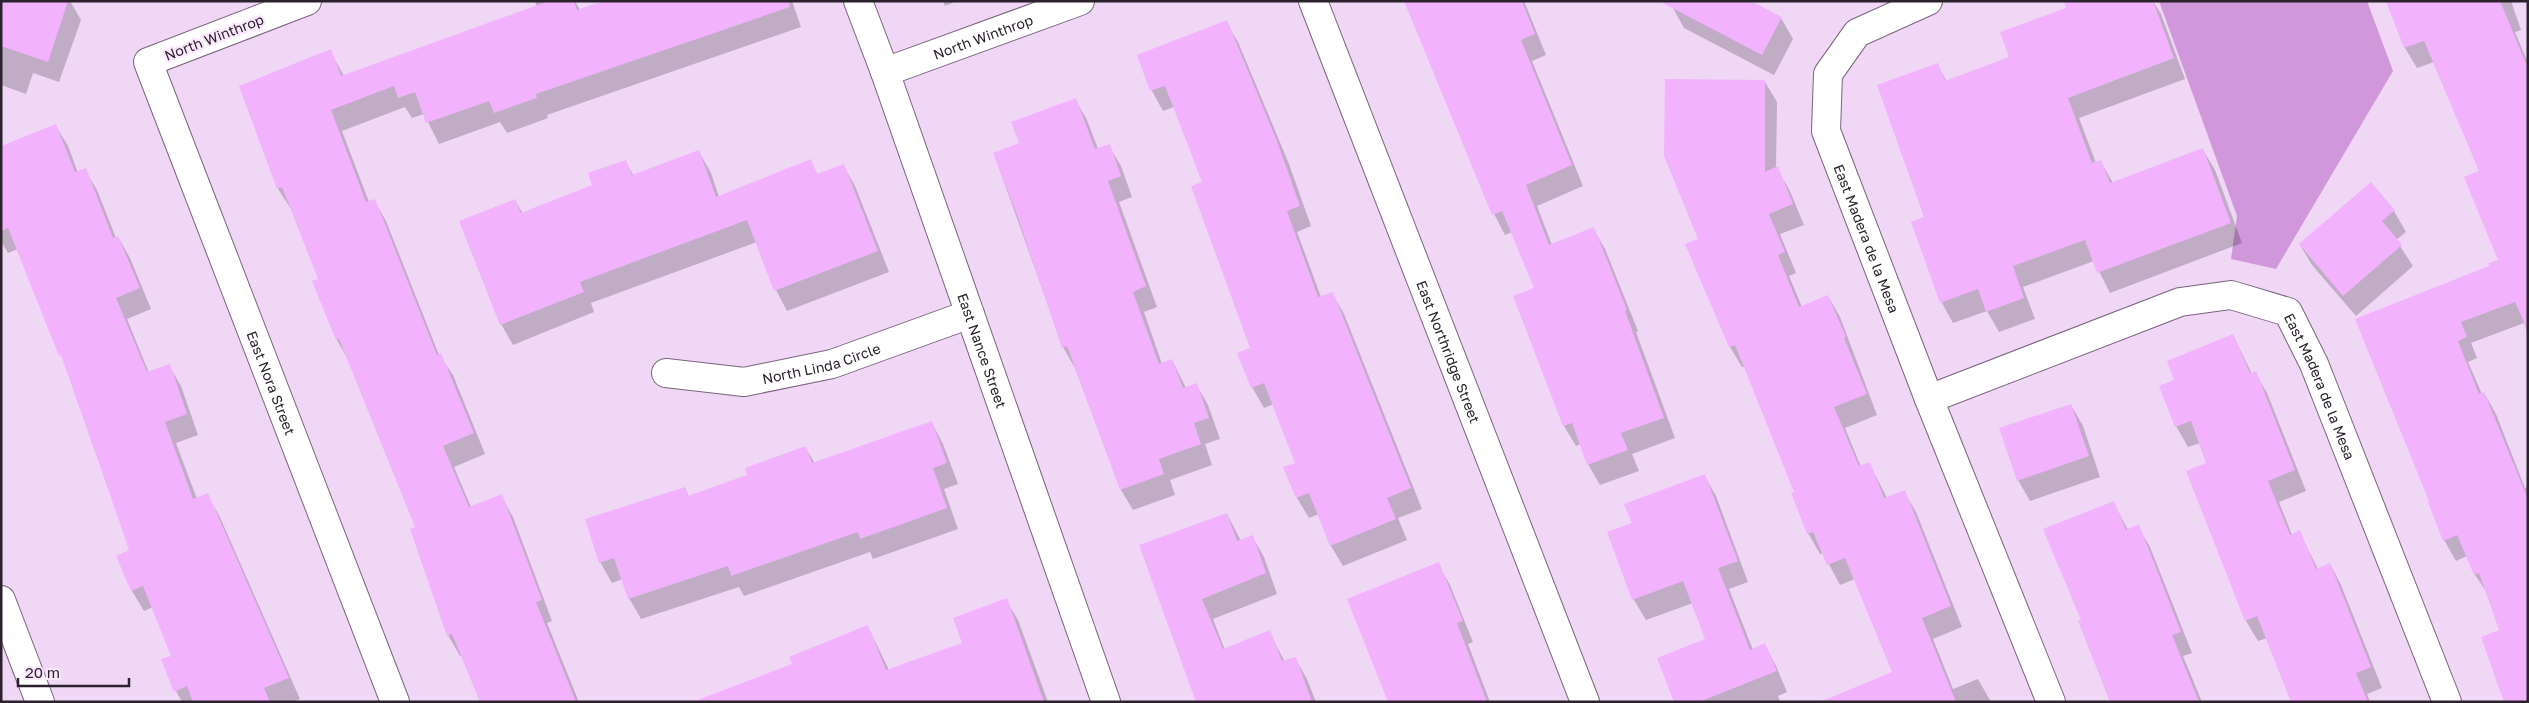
<svg xmlns="http://www.w3.org/2000/svg" width="2529" height="703" font-family="'Golos Text',sans-serif">
  <style>
    .green { fill: #d097da }
    .shadow { fill: #0003 }
    .building { fill: #f2b2fe }
    .lines { fill: none; stroke-linecap: round; stroke-linejoin: round }
    .minor-casing { stroke: #7a647d; stroke-width: 30 }
    .secondary-casing { stroke: #7a647d; stroke-width: 30 }
    .minor { stroke: #fff; stroke-width: 28 }
    .secondary { stroke: #fff; stroke-width: 28 }
    .labels { text-anchor: middle; dominant-baseline: central; stroke-width: 4.5; stroke-linejoin: round; paint-order: stroke }
    .street-label { font-size: 14px; fill: #2b222d; stroke: #fbe7fe }
  </style>
  <rect width="100%" height="100%" fill="#f0d7f5"/>
  <path class="green" d="M2159,1h208l26,70 -117,198 -45,-10 6,-43z"/>
  <g class="shadow">
    <path d="M1,1h69l11,19 -22,62 -26,-9 -7,21 -25,-9z"/>
    <path d="M538,1h37l5,9 27,-9h185l9,26 -254,88 1,3 -41,15 -7,-11 -61,22 -15,-30 -12,4 -7,-11 -63,24 27,71 5,-2 12,21 53,134 14,20 32,79 -31,13 17,40 30,-11 12,21 39,104 -5,2 32,79h-98l-19,-47 -2,1 -12,-21 -32,-107 -67,-167 -12,-21 -18,-61 -28,-70 -13,-20 52,-138 14,25 193,-69 -2,-5z"/>
    <path d="M943,1h14l-12,5z"/>
    <path d="M1406,1h118l22,54 -14,6 51,125 -46,20 15,39 41,-17 12,21 33,82 -2,1 39,106 -43,16 7,17 -39,14 -12,-21 -7,-20 -5,2 -12,-20 -49,-129 20,-8 -23,-57 -7,3 -11,-21z"/>
    <path d="M2128,1h25l8,13 24,65 -106,39 17,45 5,-1 12,21 90,-33 12,20 27,73 -132,50 -16,-32 -71,26 12,32 -36,13 -12,-21 -34,12 -11,-20 -29,-80 13,-5 11,-154 10,18 64,-24z"/>
    <path d="M2388,1h123l10,29 -6,2 13,31v270l-4,-10 -53,20 6,15 -9,4 14,32 2,-1 12,21 29,74 3,-1v215l-40,-108 -13,-19 -8,-19 -11,5 -12,-21 -13,-38 -74,-182 134,-54 8,-6 -19,-88 -46,-110 -17,6 -12,-20z"/>
    <path d="M1673,8l108,10 12,21 -19,36 -90,-47z"/>
    <path d="M1226,22l12,20 51,122 22,62 -14,6 24,65 11,-4 12,21 78,195 -24,9 9,22 -64,26 -12,-20 -12,-32 -10,4 -12,-20 -12,-30 12,-5 -23,-59 -10,4 -12,-21v-38l-48,-166 -30,-76 -11,4 -11,-20 -14,-35z"/>
    <path d="M1765,82l12,20 -1,66 13,21 15,36 -24,9 16,39 -7,3 13,31 26,-11 12,21 37,98 -32,13 16,39 8,-4 18,35 17,-6 12,20 46,115 -29,12 20,50 25,-10 13,23h-122l24,-30 -38,-93 -15,6 -17,-32 -3,1 -12,-21 -12,-40 -51,-126h-3l-12,-20 -43,-102 12,-5z"/>
    <path d="M1075,99l12,21 11,29 11,-3 12,20 11,31 -13,5 38,105 -13,5 18,52 10,-4 14,28 10,-4 12,21 12,34 -15,5 7,21 -42,15 5,15 -42,15 -12,-20 -46,-122 -12,-21 -69,-193 27,-10z"/>
    <path d="M56,126l12,20 10,27 7,-3 12,20 19,48 2,-1 12,21 21,51 -24,10 22,54 20,-7 12,20 17,49 -22,8 21,56 10,-4 12,20 81,184 -6,3h-112l-6,-11 -3,-35 -20,-49 -9,4 -12,-20 -1,-40 -64,-184 -49,-118 -10,4 -7,-12v-93z"/>
    <path d="M699,152l12,21 8,24 91,-36 8,14 25,-10 12,21 34,86 -102,39 -11,-21 -19,-48 -166,61 3,9 -81,33 -12,-21 14,-124 8,14 71,-29 31,-24 9,15z"/>
    <path d="M2371,184l23,27 12,21 -10,8 17,26 -57,50 -44,-51 -12,-20z"/>
    <path d="M2233,335l19,39 3,-1 12,20 39,98 -27,11 13,33 7,-3 19,37 12,-5 11,21 41,103 -15,6 3,8h-77l-26,-64 -9,3 -12,-20 -38,-157 -8,-21 -12,4 -12,-21 -1,-45z"/>
    <path d="M2071,405l12,21 17,51 -70,24 -12,-21z"/>
    <path d="M932,423l11,21 15,40 -14,5 14,40 -85,30 -3,-7 -126,44 -5,-9 -98,32 -12,-21 -6,-19 -11,4 -12,-21 85,-74 4,9 59,-21 58,-28 9,16z"/>
    <path d="M1704,475l12,21 32,86 -19,7 24,61 12,-5 11,21 11,26 -9,4 2,6h-104l31,-63 -14,-36 -47,17 -12,-20 -25,-67 24,-9z"/>
    <path d="M2113,502l15,28 10,-4 12,21 42,106 -9,3 19,46h-91l-29,-81z"/>
    <path d="M1227,514l14,27 11,-5 12,21 13,37 -64,25 12,31 44,-18 16,30 10,-4 12,21 9,23h-119l-57,-156z"/>
    <path d="M1438,564l12,21 23,57 -5,2 22,58h-101z"/>
    <path d="M1006,600l12,20 30,82h-352l97,-37 75,-38 21,43 74,-27z"/>
  </g>
  <g class="building">
    <path d="M1,1h67l-20,61 -47,-16z"/>
    <path d="M549,1h25l3,9 26,-9h186l1,6 -254,87 1,4 -43,15 -5,-12 -63,22 -11,-31 -17,6 -4,-12 -63,24 35,92 9,-3 62,156 4,-2 33,80 -31,13 26,61 33,-13 40,106 -6,2 40,100h-96l-28,-68 -5,2 -37,-107 5,-2 -76,-188 -3,1 -24,-59 6,-2 -36,-92 -5,2 -38,-103 92,-37 10,27z"/>
    <path d="M1404,1h118l13,33 -14,6 51,125 -46,20 23,60 45,-18 33,83 -2,1 39,107 -43,15 7,17 -41,15 -15,-42 -9,3 -50,-130 21,-8 -32,-77 -10,4z"/>
    <path d="M1659,1h92l31,16 -20,38z"/>
    <path d="M2064,1h89l21,57 -106,40 24,65 9,-3 9,23 93,-35 28,75 -134,50 -12,-33 -72,26 11,32 -38,14 -8,-23 -38,14 -29,-81 13,-5 -47,-132 61,-22 7,18 64,-24 -9,-25 66,-24z"/>
    <path d="M2386,1h114l28,67v263l-13,-29 -54,20 6,15 -9,4 21,53 5,-2 44,107v203h-24l-23,-65 18,-7 -20,-57 -5,2 -17,-40 -14,6 -15,-39 1,-1 -74,-182 134,-53v-3l9,-3 -34,-83 15,-6 -55,-130 -20,7z"/>
    <path d="M1227,20l50,121 23,65 -13,5 31,86 15,-5 78,196 -24,10 9,21 -66,27 -21,-53 -13,5 -13,-31 12,-4 -31,-80 -13,5 -14,-35 13,-5 -59,-162 11,-4 -37,-96 -15,5 -13,-36z"/>
    <path d="M1665,79l100,1v92l13,-6 15,38 -24,10 16,38 -7,3 21,52 29,-12 18,42 -2,1 23,56 -33,13 25,59 11,-4 14,36 21,-8 46,116 -29,12 34,84h-136l72,-30 -47,-114 -18,7 -14,-33 -6,2 -16,-41 3,-1 -59,-147 -6,2 -44,-103 13,-5 -34,-83z"/>
    <path d="M1076,98l19,51 15,-5 11,32 -13,5 38,105 -13,6 26,72 13,-5 11,29 14,-5 12,35 -15,5 7,21 -42,15 5,15 -44,16 -53,-144 -5,2 -45,-133 -24,-62 26,-10 -8,-21z"/>
    <path d="M56,124l19,48 11,-4 27,70 5,-2 22,52 -24,10 31,74 23,-8 17,50 -22,8 28,77 15,-6 81,185 -25,10 6,14h-77l-6,-16 -13,6 -13,-33 10,-3 -28,-70 -12,5 -15,-35 13,-6 -7,-21 -61,-174 -2,1 -51,-128 -7,3v-85z"/>
    <path d="M699,150l17,47 95,-38 6,15 27,-10 34,87 -104,40 -27,-71 -167,62 4,10 -84,33 -41,-104 56,-22 6,14 71,-28 -4,-12 38,-13 6,15z"/>
    <path d="M2371,182l24,28 -13,11 20,24 -59,51 -44,-52z"/>
    <path d="M2233,334l17,39 6,-2 39,99 -27,11 22,54 10,-5 16,39 14,-6 41,104 -15,6 12,29h-77l-34,-86 -12,5 -59,-150 20,-8 -15,-42 -16,6 -16,-41 15,-6 -7,-19z"/>
    <path d="M2071,404l18,52 -72,25 -18,-53z"/>
    <path d="M932,421l15,42 -14,5 14,40 -87,31 -2,-7 -127,44 -3,-10 -100,33 -14,-41 -15,5 -14,-44 100,-32 3,9 59,-21 -2,-7 61,-22 6,17z"/>
    <path d="M1705,474l33,87 -20,7 32,82 15,-7 12,28 -78,31h-25l-17,-44 48,-19 -22,-58 -51,19 -25,-68 25,-9 -8,-19z"/>
    <path d="M2114,501l12,29 13,-6 42,108 -9,3 27,67h-89l-32,-81 3,-1 -38,-91z"/>
    <path d="M1227,513l10,28 16,-6 13,38 -64,26 21,50 47,-19 12,31 14,-4 16,45h-116l-57,-157z"/>
    <path d="M1439,562l24,59 -6,2 30,79h-99l-41,-103z"/>
    <path d="M1007,598l37,104h-343l-1,-3 92,-35 -3,-7 79,-32 18,45 76,-27 -9,-25z"/>
  </g>
  <g class="lines">
    <defs>
      <g id="minor">
        <path id="s1" d="M307,1l-159,61 247,640"/>
        <path id="s2" d="M858,1l27,71 221,630"/>
        <path id="s3" d="M1313,1l272,701"/>
        <path id="s4" d="M1928,1l-71,32 -29,41 -2,57 103,268 122,303"/>
        <path id="s5" d="M885,72l195,-71"/>
        <path id="s6" d="M666,373l78,9 88,-18 138,-50"/>
        <path id="s7" d="M1929,399l251,-97 51,-7 57,17 26,52 133,338"/>
      </g>
      <path id="secondary" d="M1,600l39,102"/>
    </defs>
    <use href="#minor" class="minor-casing"/>
    <use href="#secondary" class="secondary-casing"/>
    <use href="#minor" class="minor"/>
    <use href="#secondary" class="secondary"/>
  </g>
  <g class="labels">
    <g class="street-label">
      <text stroke="none"><textPath href="#s5" startOffset="104">North Winthrop</textPath></text>
      <text transform="translate(214 37) rotate(-21)">North Winthrop</text>
      <text stroke="none"><textPath href="#s4" startOffset="300">East Madera de la Mesa</textPath></text>
      <text stroke="none"><textPath href="#s2" startOffset="371">East Nance Street</textPath></text>
      <text stroke="none"><textPath href="#s3" startOffset="376">East Northridge Street</textPath></text>
      <text stroke="none"><textPath href="#s6" startOffset="158">North Linda Circle</textPath></text>
      <text stroke="none"><textPath href="#s1" startOffset="514">East Nora Street</textPath></text>
      <text stroke="none"><textPath href="#s7" startOffset="461">East Madera de la Mesa</textPath></text>
    </g>
  </g>
  <rect width="2529" height="703" fill="none" stroke="#2b222d" stroke-width="5"/>
  <path d="M18 678v8h111v-8" fill="none" stroke="#2b222d" stroke-width="2.5"/>
  <text x="25" y="678" font-size="15" fill="#2b222d" stroke="#fbe7fe" stroke-width="4" paint-order="stroke">20 m</text>
</svg>
